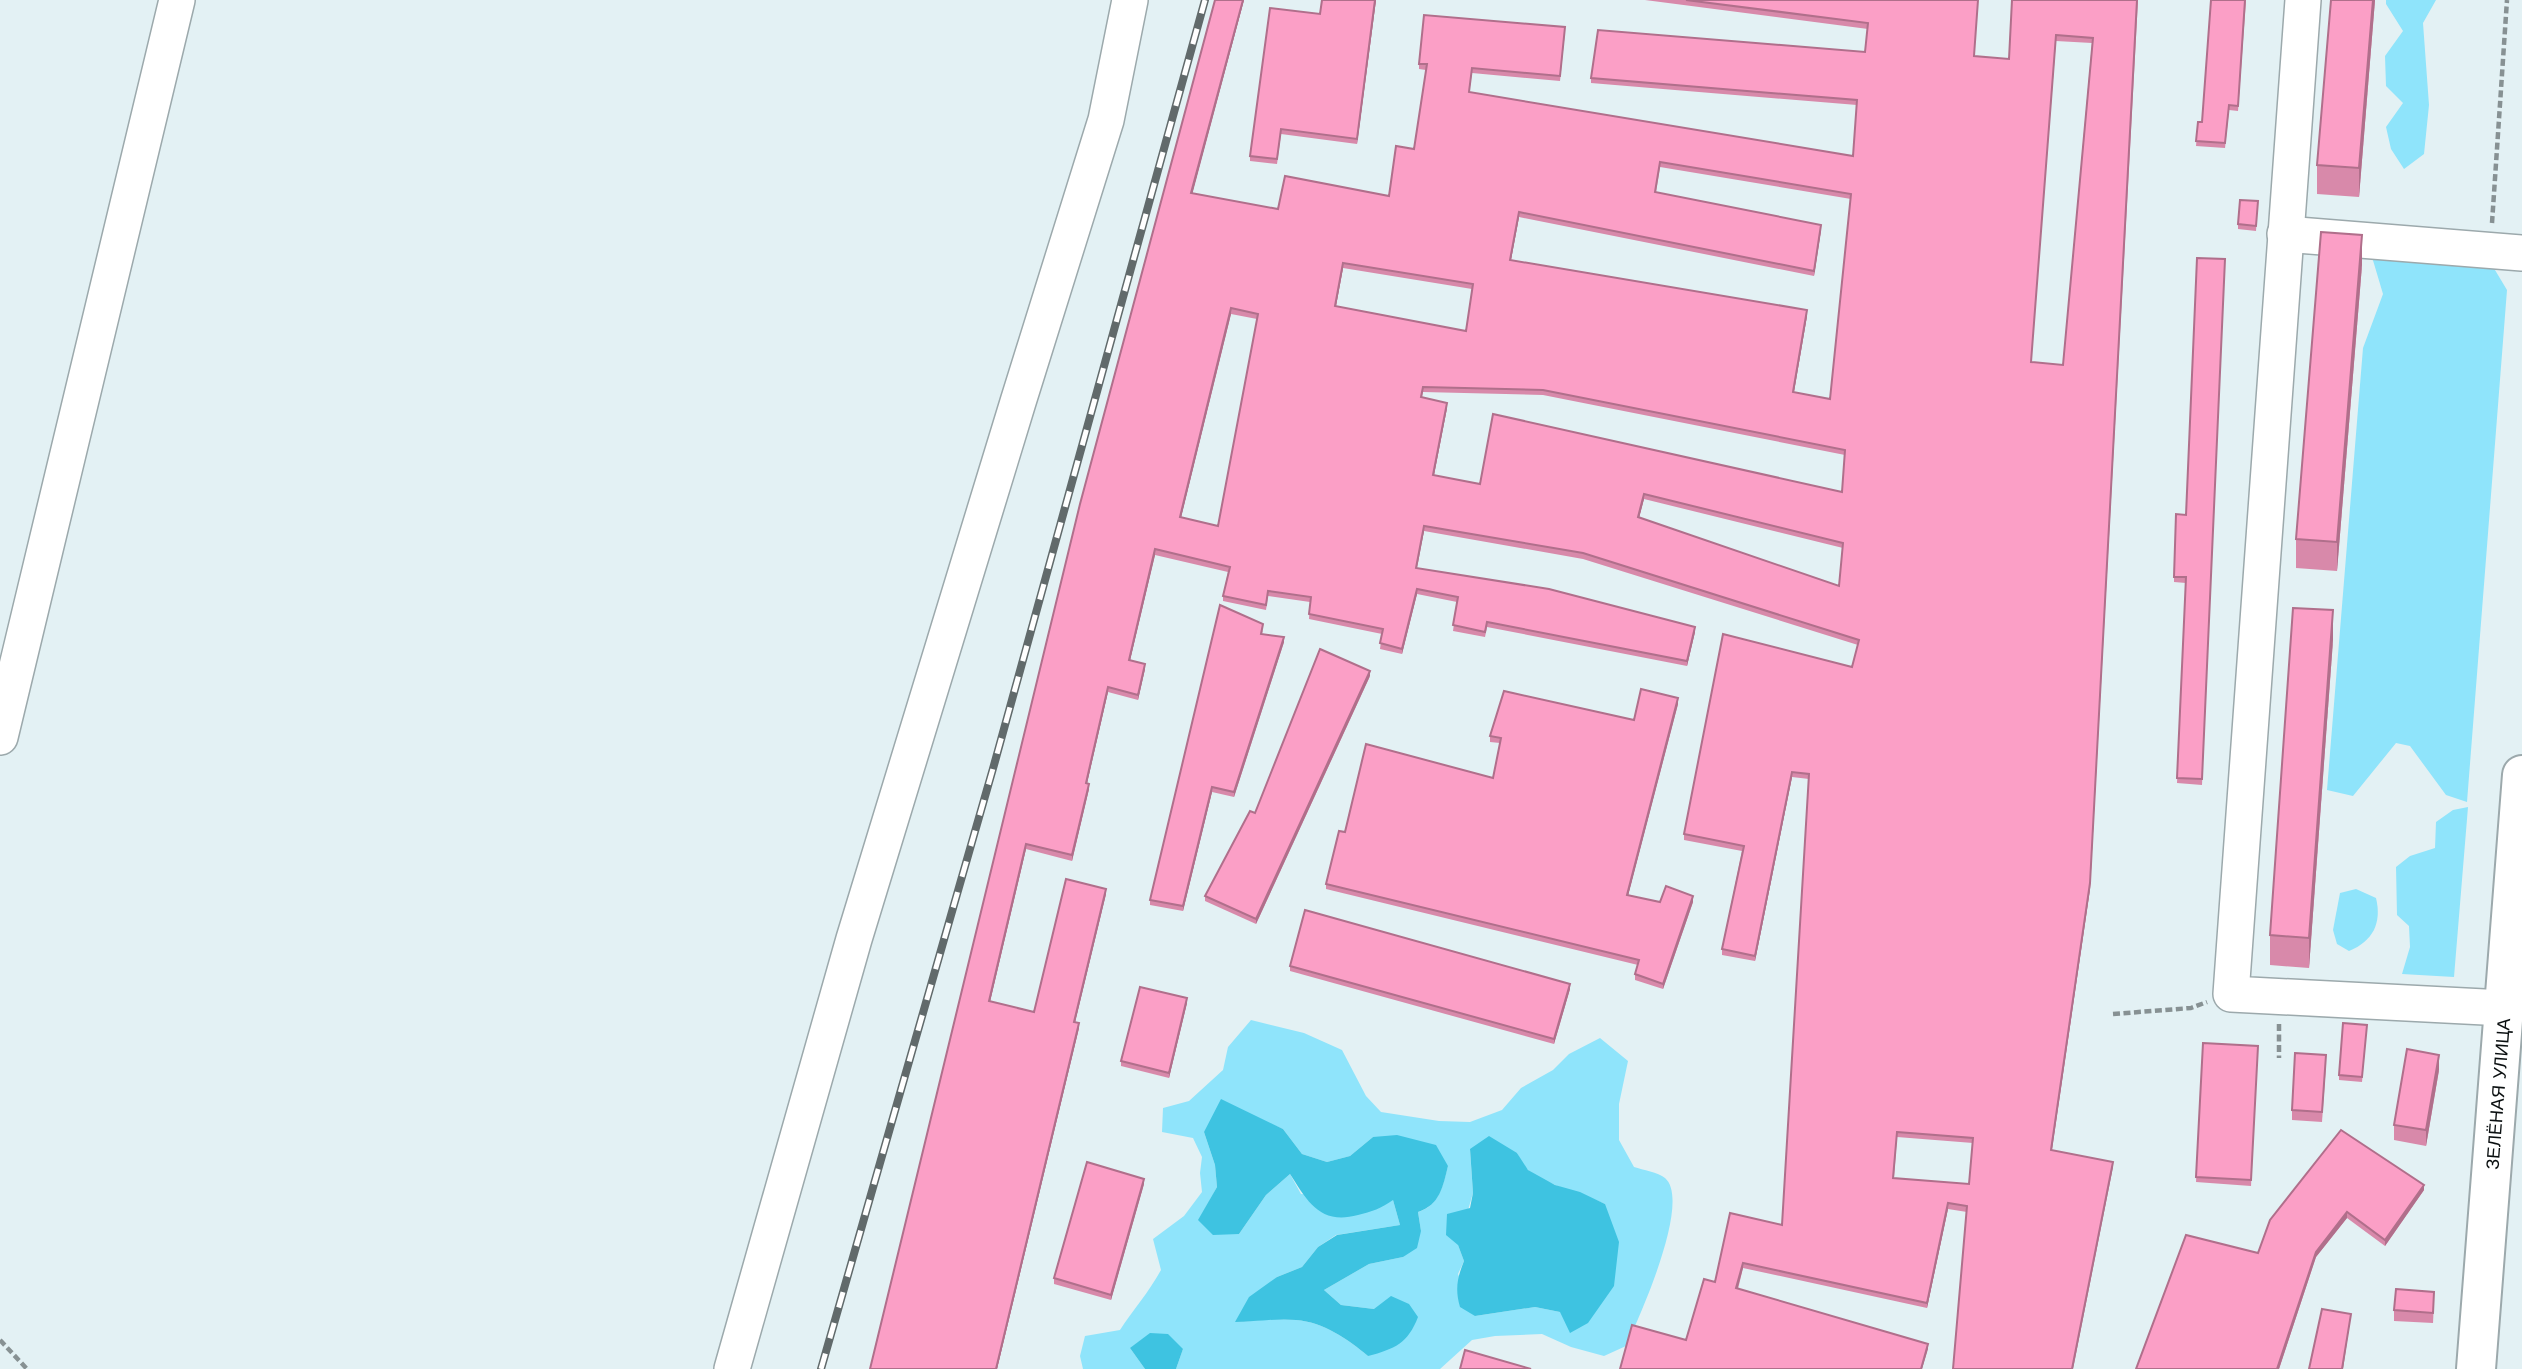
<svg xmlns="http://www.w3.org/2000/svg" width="2522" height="1369" font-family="'Work Sans',sans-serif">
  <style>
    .green { fill: #8fe4fb; fill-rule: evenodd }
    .water { fill: #3ec3e1 }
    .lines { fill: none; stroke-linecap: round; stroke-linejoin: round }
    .minor-casing { stroke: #9ca9ac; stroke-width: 38 }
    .major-casing { stroke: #9ca9ac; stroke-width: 42 }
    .path { stroke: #879193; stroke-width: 4.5; stroke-dasharray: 7 3.5; stroke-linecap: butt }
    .minor { stroke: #fff; stroke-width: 35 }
    .major { stroke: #fff; stroke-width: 38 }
    .rail-casing { stroke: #616a6b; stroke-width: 8 }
    .rail { stroke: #fff; stroke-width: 5; stroke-dasharray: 16; stroke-linecap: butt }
    .wall { fill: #d889aa; fill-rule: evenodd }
    .shaded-wall { fill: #b06f8b }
    .building { fill: #fb9fc6; stroke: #b06f8b; stroke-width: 2; fill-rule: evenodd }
    .labels { text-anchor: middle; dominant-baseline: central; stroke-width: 5; stroke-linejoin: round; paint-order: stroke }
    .street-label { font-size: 18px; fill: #0a0f10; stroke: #fff }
  </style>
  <rect width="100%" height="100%" fill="#e3f1f4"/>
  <g class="green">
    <path d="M2386,0h50l-13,23 6,82 -5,49 -20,15 -13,-20 -5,-22 17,-24 -17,-17 -1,-30 18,-25 -17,-27z"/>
    <path d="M2372,257l117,3 18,30 -40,512 -21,-7 -36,-49 -14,-3 -43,53 -26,-6 36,-442 20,-54z"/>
    <path d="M2468,807l-14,170 -52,-3 8,-27 -1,-21 -12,-11 -1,-48 14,-11 25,-8 1,-26 17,-12z"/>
    <path d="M2356,889l20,9c6,25 -3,43 -27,53l-12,-7 -4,-14 7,-37z"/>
    <path d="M1251,1020l53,13 38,17 24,46 15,16 58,9 31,1 32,-12 19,-22 32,-18 16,-16 31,-16 28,23 -9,43v36l15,27c9,3 24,5 31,11 27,23 -26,140 -39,168l-22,10 -33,-9 -29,-13 -47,2 -23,4 -32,29h-264l7,-20 -53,-1 15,21h-62l-3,-13 5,-20 35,-6c13,-20 29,-38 41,-60l-8,-31 31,-23 18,-24 -2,-19 2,-16 -9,-19 -31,-6 1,-24 26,-7 34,-31 5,-23zM1259,1119l24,10 19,25 25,8 23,-6 23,-19 75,29c-5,19 -9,40 -30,46l3,19 -18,26 -34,7 -45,26 17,15 33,4 -6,47c-20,-17 -45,-34 -72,-36 -20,-2 -41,1 -60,2l41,-45 25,-10 16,-20 18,-12 64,-10 -7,-25 -92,-6 -11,-20 -24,21 -27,39 -40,-14 18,-33 -2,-22 -11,-33zM1470,1150l47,3c3,6 7,13 12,18 22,16 52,22 76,33l-45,108 -25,-5 -60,9 -17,-42 6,-13 -6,-16 15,-52z"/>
  </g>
  <g class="water">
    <path d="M1221,1099l62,30 19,25 25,8 23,-6 23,-19 24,-2 39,10 12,21c-5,20 -8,39 -30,46l3,19 -4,17 -14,9 -34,7 -45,26 17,15 33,4 17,-13 18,8 9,13c-10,26 -23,32 -50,39 -20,-17 -45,-34 -72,-36 -20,-2 -41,2 -61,2l14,-25 28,-20 25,-10 16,-20 19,-12 63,-10 -7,-25c-11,8 -22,12 -35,15 -38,10 -50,-13 -68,-41l-24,21 -27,39 -26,1 -15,-15 19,-33 -2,-22 -11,-33z"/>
    <path d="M1489,1136l28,17 11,17 27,15 25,7 25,12 14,38 -5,44 -26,37 -18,10 -10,-21 -25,-5 -60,9 -15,-9c-5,-17 -3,-29 4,-46l-6,-16 -12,-10 1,-21 23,-6 3,-15 -3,-44z"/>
    <path d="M1150,1333l18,1 15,15 -7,20h-31l-15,-21z"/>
  </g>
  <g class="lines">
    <defs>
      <g id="minor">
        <path d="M2303,0l-72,994 273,14"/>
        <path d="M2285,234l237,19"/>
        <path d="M0,737l177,-737"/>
        <path d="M732,1369l122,-430 164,-537 88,-282 24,-120"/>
      </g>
      <g id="major">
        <path id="s1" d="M2476,1369l46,-594"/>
      </g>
    </defs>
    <use href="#minor" class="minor-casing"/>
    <use href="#major" class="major-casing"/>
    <g class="path">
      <path d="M2492,223l15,-223"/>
      <path d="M2113,1014l78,-6 16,-6"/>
      <path d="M2279,1024v34"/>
      <path d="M0,1340l27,29"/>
    </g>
    <use href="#minor" class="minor"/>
    <use href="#major" class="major"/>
    <defs>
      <path id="rail" d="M821,1369l173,-604 211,-765"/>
    </defs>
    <use href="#rail" class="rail-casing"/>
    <use href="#rail" class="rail"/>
  </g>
  <g class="wall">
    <path d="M1215,0h29l-52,194 86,15 111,-13 25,-47 12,-79 -7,-1v-5l146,-32 -5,49 -88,-8 -3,20 384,63 4,-51 -266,-22v-5l274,-26 3,-23 -223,-29h333l-4,57 35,2 3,-59h126l-48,889 -38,261 61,17 -146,45 -19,-3 -21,99 -184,-40 -5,21 190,60 -242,-9 29,-58 67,-57 27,-446 -17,-2 -37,184 -33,-6v-6l20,-98 -58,-11v-6l168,-167 6,-22 -275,-86 -159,-28 -8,37 279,64 -8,34 -200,-39 -2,10 -32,-6 4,-29 -40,-8 -15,60 -22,-5 2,-15 -73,-15 1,-17 -42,-6 -2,14 -43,-9v-5l5,-24 -73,-17 -25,105 15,9 -7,31 -30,-8 -21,91 2,6 -17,72 -46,-12 -36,153 44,10 72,-118 -31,128 4,6 -82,341h-127zM2056,41l36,2 -29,322 -32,-3zM1660,167l191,32 -21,200 -36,-7 13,-76 -296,-56 8,-43 295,59 7,-46 -165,-38zM1343,268l129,21 -6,42 -130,-25zM1231,314l26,5 -39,207 -37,-9zM1423,392l120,3 302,60 -3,37 -362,-8 -46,-9 13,-67 -25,-11zM1644,499l199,49 -4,38 -200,-68zM1897,1137l76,6 -4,41 -75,-6z"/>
    <path d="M1322,0h54l-19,144 -76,-10 -4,30 -27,-3v-5l70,-142z"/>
    <path d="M2246,0l-8,111 -9,-1 -4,38 -29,-2 2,-24h4z"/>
    <path d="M2331,0h44l-16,197 -42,-3v-29z"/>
    <path d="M2258,201l-2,30 -18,-2v-5z"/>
    <path d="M2225,259l-23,526 -25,-2 9,-200 -12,-1v-5l12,-62z"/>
    <path d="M2362,265l-25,306 -41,-3v-29z"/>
    <path d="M1263,629l-1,5 22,8 -50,155 -22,-5 -29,119 -33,-6v-5z"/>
    <path d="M2333,640l-24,328 -39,-3v-30z"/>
    <path d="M1370,676l-114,248 -51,-23v-5l50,-83z"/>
    <path d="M1678,704l-50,191 32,7h33l-30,87 -28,-9v-6l3,-9 -312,-76v-5l19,-52 148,-54 7,-35 -10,-1v-6l144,-16z"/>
    <path d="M1290,966l280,23 -16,55 -264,-73z"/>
    <path d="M1187,1003l-18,75 -48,-12v-5z"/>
    <path d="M2367,1025l-5,57 -23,-2v-5z"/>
    <path d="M2203,1043l55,3 -7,140 -55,-4z"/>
    <path d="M2326,1065l-4,57 -30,-2v-10z"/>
    <path d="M2439,1070l-13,76 -32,-6v-15z"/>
    <path d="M1144,1184l-33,116 -57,-16v-6z"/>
    <path d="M2424,1190l-39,56 -38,-28 -31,39 -37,112h-143l122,-116 12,-33z"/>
    <path d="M2434,1302l-1,21 -39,-2v-11z"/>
  </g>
  <g class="shaded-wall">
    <path d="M1243,0h1l-53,199v-6z"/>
    <path d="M1375,0h1l-19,144v-5z"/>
    <path d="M2373,0h2l-16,197v-29z"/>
    <path d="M2133,68l-43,821 -39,266v-5z"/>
    <path d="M1519,212v5l-9,48v-5z"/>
    <path d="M1821,225v5l-7,46v-5z"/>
    <path d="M2362,235v30l-25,306v-29z"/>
    <path d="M1343,263v5l-8,43v-5z"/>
    <path d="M1231,308v6l-51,208v-5z"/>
    <path d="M1807,310v6l-14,81v-5z"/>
    <path d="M1447,403v5l-14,72v-5z"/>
    <path d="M1644,494v5l-6,23v-5z"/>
    <path d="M1424,526v5l-8,42v-5z"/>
    <path d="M1155,549v6l-26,110v-5z"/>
    <path d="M1417,589v5l-15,60v-5z"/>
    <path d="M2333,610v30l-24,328v-30z"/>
    <path d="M1695,627v5l-8,34v-5z"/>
    <path d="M1284,637v5l-50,155v-5z"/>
    <path d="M1145,664v5l-7,31v-5z"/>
    <path d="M1370,671v5l-114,248v-5z"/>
    <path d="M1108,687v5l-22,96v-5z"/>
    <path d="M1678,698v6l-51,196v-5z"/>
    <path d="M1792,772v5l-37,184v-5z"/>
    <path d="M1089,784v5l-17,72v-6z"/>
    <path d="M1212,787v5l-29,119v-5z"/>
    <path d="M1026,844v5l-37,157v-5z"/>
    <path d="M1106,889v5l-32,133v-5z"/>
    <path d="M1693,896v6l-30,87v-5z"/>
    <path d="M1570,984v5l-16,55v-5z"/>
    <path d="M1187,998v5l-18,75v-5z"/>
    <path d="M1079,1023v5l-82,341h-1z"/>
    <path d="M2439,1055v15l-13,76v-16z"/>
    <path d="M2113,1162v5l-40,202h-1z"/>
    <path d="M1144,1179v5l-33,116v-5z"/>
    <path d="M2424,1185v5l-39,56v-6z"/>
    <path d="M1948,1203v6l-21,99v-5z"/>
    <path d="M2347,1212v6l-31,39 -37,112h-2l39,-117z"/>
    <path d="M1743,1263v5l-7,26v-6z"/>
    <path d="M2351,1314l-8,55h-1z"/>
    <path d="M1928,1344v5l-6,20h-1z"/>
  </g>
  <g class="building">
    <path d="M1215,0h28l-52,193 87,16 7,-33 104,20 7,-50 18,3 13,-85h-8l5,-49 141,12 -5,49 -88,-8 -3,24 384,64 4,-56 -266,-22 7,-48 267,22 3,-29 -182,-23h292l-4,56 35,3 3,-59h125l-47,883 -39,267 62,12 -41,207h-119l14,-163 -19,-3 -21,100 -184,-40 -7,25 192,56 -7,25h-301l12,-44 54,15 18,-61 11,3 15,-69 52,12 27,-451 -17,-2 -37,184 -33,-7 22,-103 -60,-12 39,-200 129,33 7,-27 -276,-87 -159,-27 -8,42 133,21 146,38 -8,34 -200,-39 -2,10 -32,-7 5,-28 -41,-8 -15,60 -22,-6 3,-14 -74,-15 2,-17 -43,-6 -2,14 -43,-9 7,-29 -75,-18 -26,111 16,4 -7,31 -30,-8 -22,96 3,1 -17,71 -46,-11 -37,157 45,11 32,-133 40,10 -32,133 5,1 -83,346h-126l210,-865zM2056,35l37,3 -30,327 -32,-3zM1660,162l191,32 -21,205 -37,-7 14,-82 -297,-50 9,-48 295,59 7,-46 -166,-33zM1343,263l130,21 -7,47 -131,-25zM1231,308l27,6 -40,212 -38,-9zM1423,387l120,3 302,60 -3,42 -349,-78 -13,70 -47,-9 14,-72 -26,-6zM1644,494l199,49 -4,43 -201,-69zM1897,1132l76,6 -4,46 -76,-6z"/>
    <path d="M1322,0h53l-18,139 -76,-10 -4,30 -27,-3 20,-148 50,6z"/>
    <path d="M2211,0h34l-7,106 -9,-1 -4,38 -29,-2 2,-19h4z"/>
    <path d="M2331,0h42l-14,168 -42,-3z"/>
    <path d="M2240,200l18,1 -2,25 -18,-2z"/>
    <path d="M2321,232l41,3 -25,307 -41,-3z"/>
    <path d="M2197,258l28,1 -23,520 -25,-1 9,-201h-12l2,-63 10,1z"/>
    <path d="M1220,605l43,19 -2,10 23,3 -50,155 -22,-5 -29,119 -33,-6z"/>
    <path d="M2293,608l40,2 -24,328 -39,-3z"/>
    <path d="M1320,649l50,22 -114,248 -51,-23 45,-85 5,2z"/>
    <path d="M1641,689l37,9 -51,197 33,7 6,-16 27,10 -30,88 -28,-10 4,-14 -313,-76 13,-53 6,1 21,-88 127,34 8,-40 -11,-2 14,-45 130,29z"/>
    <path d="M1305,910l265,74 -16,55 -264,-73z"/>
    <path d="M1140,987l47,11 -18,75 -48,-12z"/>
    <path d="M2343,1023l24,2 -5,52 -23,-2z"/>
    <path d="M2203,1043l55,3 -7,134 -55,-3z"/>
    <path d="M2407,1049l32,6 -13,75 -32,-5z"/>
    <path d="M2295,1053l31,2 -4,57 -30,-2z"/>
    <path d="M2341,1130l83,55 -39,55 -38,-28 -31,40 -39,117h-141l50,-134 72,18 12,-33z"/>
    <path d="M1087,1162l57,17 -33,116 -57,-17z"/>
    <path d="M2396,1289l38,3 -1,21 -39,-3z"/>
    <path d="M2322,1309l29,5 -9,55h-33z"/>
    <path d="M1465,1350l66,19h-71z"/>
  </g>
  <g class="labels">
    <g class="street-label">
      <text stroke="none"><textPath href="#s1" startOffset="276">ЗЕЛЁНАЯ УЛИЦА</textPath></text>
    </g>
  </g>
</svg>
